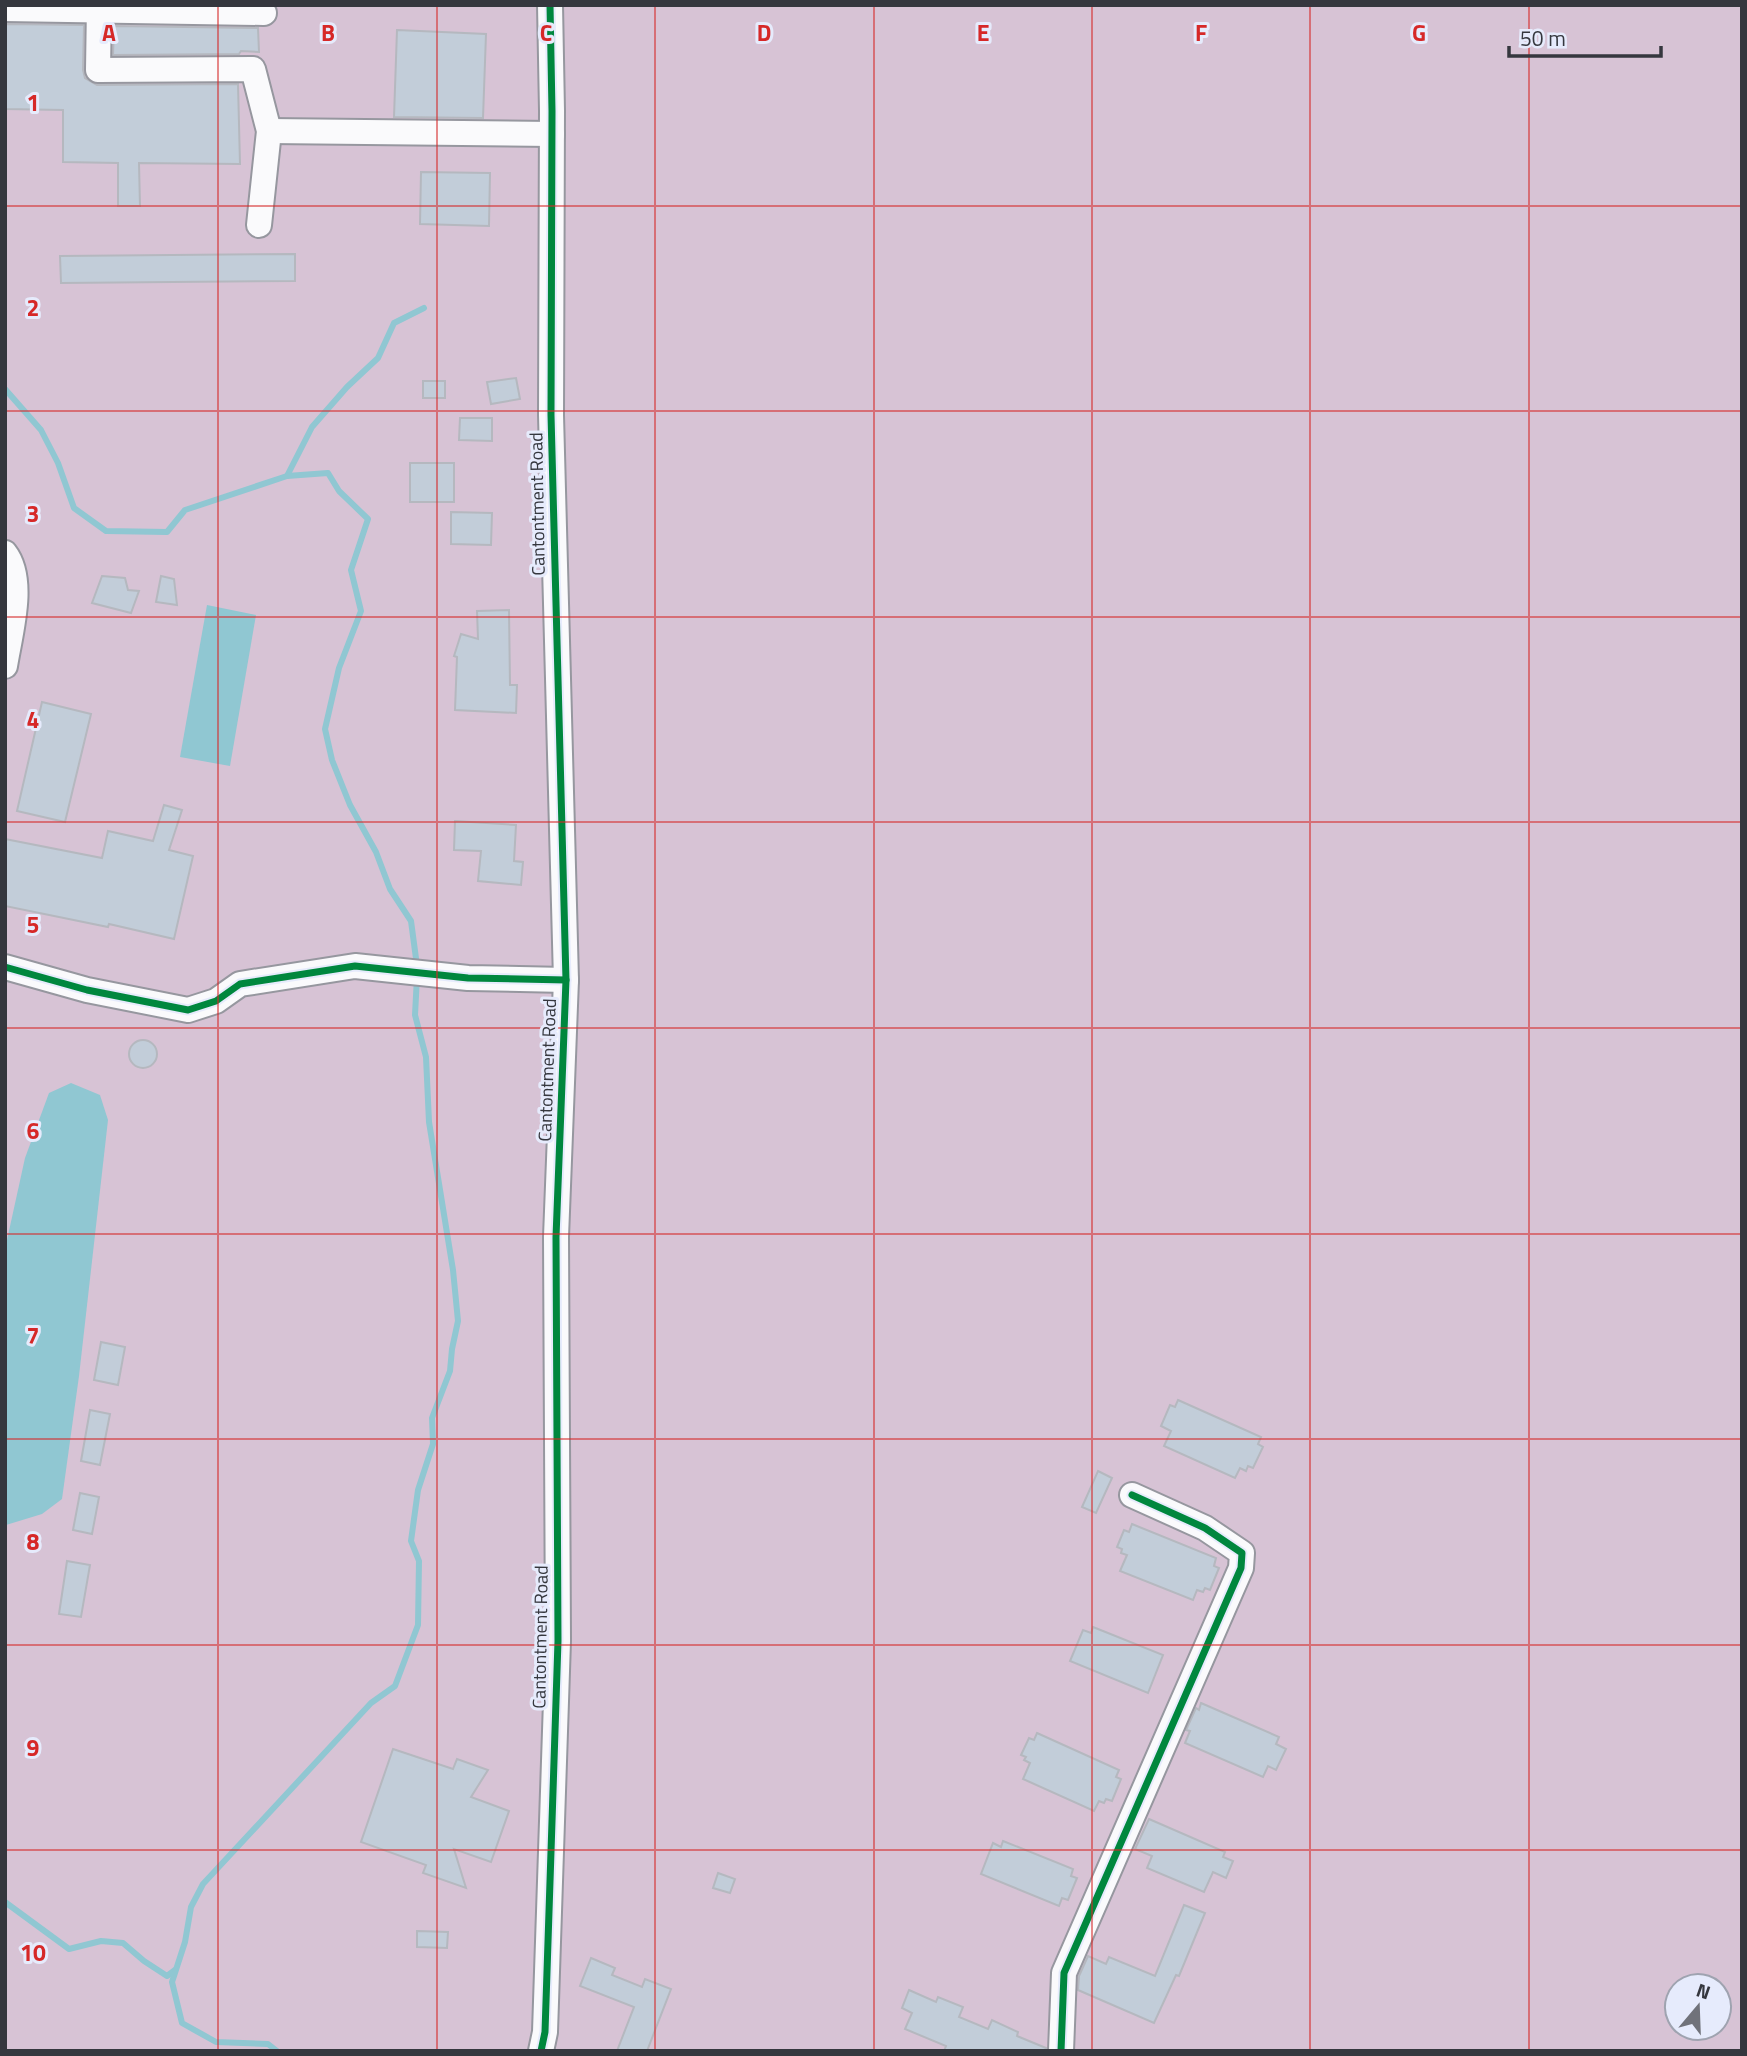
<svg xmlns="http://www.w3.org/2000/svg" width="1747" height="2056" font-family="'Titillium Web',sans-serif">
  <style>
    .green { fill: #d7c3d5; fill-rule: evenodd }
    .water { fill: #90c7d2 }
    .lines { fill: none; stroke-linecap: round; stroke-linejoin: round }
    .stream { stroke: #90c7d2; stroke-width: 6 }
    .building { fill: #c2cdd9; stroke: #b5b8bf; stroke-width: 2 }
    .minor-casing { stroke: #96979f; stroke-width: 28 }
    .minor { stroke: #fafafc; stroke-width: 24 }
    .cycleway-casing { stroke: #e6ebfc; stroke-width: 11 }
    .cycleway { stroke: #00873e; stroke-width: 7 }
    .grid { fill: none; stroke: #d62828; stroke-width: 2; stroke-opacity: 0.55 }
    .labels { text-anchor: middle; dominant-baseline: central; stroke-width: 6; stroke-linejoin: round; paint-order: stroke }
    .street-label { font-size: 18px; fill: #35373e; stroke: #e6ebfc }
    .grid-label { font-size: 23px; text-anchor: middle; font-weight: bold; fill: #d62828; stroke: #e6ebfc; stroke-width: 6; stroke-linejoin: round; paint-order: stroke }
  </style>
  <rect width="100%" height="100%" fill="#dee0ea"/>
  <path class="green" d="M5,5h1737v2046h-1737zM1677,1986h42v42h-42z"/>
  <g class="water">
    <path d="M207,605l49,10 -26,151 -50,-9z"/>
    <path d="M71,1083l29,12 8,25 -29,256 -17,123 -20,15 -36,11 -1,-276 20,-91 24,-65z"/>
  </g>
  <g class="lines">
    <g class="stream">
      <path d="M5,389l36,41 17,33 16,45 32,23 61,1 18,-22 102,-34 25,-49 35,-40 31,-29 16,-35 30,-15"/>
      <path d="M287,476l41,-3 11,18 29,28 -17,51 10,41 -22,57 -14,61 7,31 18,45 26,47 14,37 21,32 6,45"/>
      <path d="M5,1902l64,47 32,-8 22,2 21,18 23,15 8,-6"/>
      <path d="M277,2051l-9,-7 -52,-2 -34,-19 -10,-41 13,-40 6,-35 12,-23 168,-181 24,-17 23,-61 1,-64 -8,-20 7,-51 15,-46 -1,-26 18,-47 2,-22 6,-28 -5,-51 -24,-148 -3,-65 -11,-42 2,-38"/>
    </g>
  </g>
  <g class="building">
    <path d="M5,24l79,1 -1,45 2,8 12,7 141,-1 2,80 -101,-1 1,43h-22v-43l-55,-1v-52l-58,-1z"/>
    <path d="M114,26l144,2 1,24 -18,-1 -2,3 -126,1z"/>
    <path d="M397,30l89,4 -3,84 -89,-1z"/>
    <path d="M421,172l69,1 -1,53 -69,-2z"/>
    <path d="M295,254v27l-234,2 -1,-27z"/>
    <path d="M516,378l4,21 -29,5 -4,-22z"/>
    <rect x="423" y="381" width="22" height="17"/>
    <path d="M460,418h32v23l-33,-1z"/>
    <rect x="410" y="463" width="44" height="39"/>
    <path d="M451,512l41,1 -1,32 -40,-1z"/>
    <path d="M102,576l23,2 3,12 11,1 -8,22 -39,-10z"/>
    <path d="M161,576l13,3 3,26 -21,-3z"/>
    <path d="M509,610l1,75h7l-1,28 -61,-3 2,-53 -3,-1 7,-22 17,5 -1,-28z"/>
    <path d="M42,702l49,12 -26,108 -48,-11z"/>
    <path d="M164,805l18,5 -13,40 24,6 -19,83 -65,-15 -1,3 -103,-21v-67l97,19 6,-27 45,10z"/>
    <path d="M455,821l61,4 -2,36 9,1 -2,23 -43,-4 3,-30 -27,-1z"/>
    <circle cx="143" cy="1054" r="14"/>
    <path d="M101,1342l24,5 -7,38 -24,-5z"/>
    <path d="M1178,1400l83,37 -3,7 5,3 -10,21 -5,-2 -2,5 -6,-3 -5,10 -71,-32 7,-15 -10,-5 9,-21 5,2z"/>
    <path d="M90,1410l20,4 -10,51 -19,-4z"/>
    <path d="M1098,1471l14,7 -16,35 -14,-6z"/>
    <path d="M80,1493l19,4 -7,37 -19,-4z"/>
    <path d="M1132,1524l84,34 -2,8 5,2 -9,22 -5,-2 -2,4 -6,-2 -4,10 -73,-29 7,-16 -6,-2 1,-4 -5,-2 7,-17 5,2z"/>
    <path d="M67,1561l23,4 -9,52 -22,-3z"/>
    <path d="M1093,1627l70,28 -15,38 -78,-32 13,-31 8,3z"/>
    <path d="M1201,1703l78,34 -3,7 10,5 -10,21 -8,-4 -5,11 -78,-34 5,-12 -4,-1 10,-22 3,2z"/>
    <path d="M1037,1733l82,37 -3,7 5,2 -9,22 -6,-2 -2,4 -5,-2 -5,10 -71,-32 7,-16 -6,-3 2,-3 -5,-2 8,-17 5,2z"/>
    <path d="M393,1749l60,20 4,-10 31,11 -17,27 38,14 -18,51 -37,-13 12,39 -43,-15 3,-8 -65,-23z"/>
    <path d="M1149,1819l76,33 -2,5 10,4 -7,17 -13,-6 -9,20 -57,-24 5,-12 -17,-7z"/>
    <path d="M1003,1841l70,28 -2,7 6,2 -9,22 -6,-2 -3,8 -78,-32 12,-31 8,4z"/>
    <path d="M718,1873l17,6 -5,14 -17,-5z"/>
    <path d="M1184,1905l21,8 -26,63 -3,-1 -22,48 -76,-33 1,-14 9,-20 18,8 3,-7 46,19z"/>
    <path d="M417,1931l31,1 -1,16 -30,-1z"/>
    <path d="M591,1958l24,10 -3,7 30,12 3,-8 26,10 -24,62h-30l17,-44 -54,-21z"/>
    <path d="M909,1990l27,12 2,-5 25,10 -4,10 29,12 4,-9 26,12 -1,4 29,12v3h-102l2,-5 -41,-17 7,-16 -10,-5z"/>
  </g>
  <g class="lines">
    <defs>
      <g id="minor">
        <path d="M99,5l-1,65 155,-1 16,62 -10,94"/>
        <path d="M5,9l259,4"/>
        <path d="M269,131l283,3"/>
        <path d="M5,553c21,27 5,81 0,113"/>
        <path d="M5,967l82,23 101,20 28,-9 24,-17 115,-18 113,12 98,2"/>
        <path d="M541,2051l4,-19 13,-391 -2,-404 10,-257 -15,-565 1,-304 -2,-106"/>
        <path d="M1061,2051l3,-78 177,-405 1,-15 -37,-25 -73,-33"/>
      </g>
    </defs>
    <use href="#minor" class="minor-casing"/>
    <use href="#minor" class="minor"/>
    <defs>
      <g id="cycleway">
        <path d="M5,967l82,23 101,20 28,-9 24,-17 115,-18 113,12 98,2"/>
        <path d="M541,2051l4,-19 13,-391 -2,-404 10,-257 -15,-565 1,-304 -2,-106"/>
        <path d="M1061,2051l3,-78 177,-405 1,-15 -37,-25 -73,-33"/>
      </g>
    </defs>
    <use href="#cycleway" class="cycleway-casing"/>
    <use href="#cycleway" class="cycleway"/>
  </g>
  <path class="grid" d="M218,5v2046M437,5v2046M655,5v2046M874,5v2046M1092,5v2046M1310,5v2046M1529,5v2046M5,206h1737M5,411h1737M5,617h1737M5,822h1737M5,1028h1737M5,1234h1737M5,1439h1737M5,1645h1737M5,1850h1737"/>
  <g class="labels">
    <g class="street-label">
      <text transform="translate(537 504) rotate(-91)">Cantontment Road</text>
      <text transform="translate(547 1070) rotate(-88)">Cantontment Road</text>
      <text transform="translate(540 1637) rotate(-89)">Cantontment Road</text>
    </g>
  </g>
  <g class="grid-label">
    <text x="109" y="41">A</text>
    <text x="328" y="41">B</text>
    <text x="546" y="41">C</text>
    <text x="764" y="41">D</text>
    <text x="983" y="41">E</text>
    <text x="1201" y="41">F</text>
    <text x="1419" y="41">G</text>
    <text x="33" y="111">1</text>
    <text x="33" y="316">2</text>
    <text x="33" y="522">3</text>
    <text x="33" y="728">4</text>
    <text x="33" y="933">5</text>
    <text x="33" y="1139">6</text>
    <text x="33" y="1344">7</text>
    <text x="33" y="1550">8</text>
    <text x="33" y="1756">9</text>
    <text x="33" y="1961">10</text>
  </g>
  <rect width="1747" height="2056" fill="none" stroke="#35373e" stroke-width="14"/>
  <g transform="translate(1698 2007) rotate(19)"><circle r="33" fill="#e6ebfc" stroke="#9fa3b0" stroke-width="2"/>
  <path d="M0-5L12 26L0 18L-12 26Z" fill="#70727a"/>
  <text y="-10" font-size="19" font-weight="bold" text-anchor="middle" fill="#35373e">N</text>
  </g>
  <path d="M1509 46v10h152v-10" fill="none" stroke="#35373e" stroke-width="3.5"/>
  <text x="1520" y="46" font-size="21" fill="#35373e" stroke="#e6ebfc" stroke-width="5" paint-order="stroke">50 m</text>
</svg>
